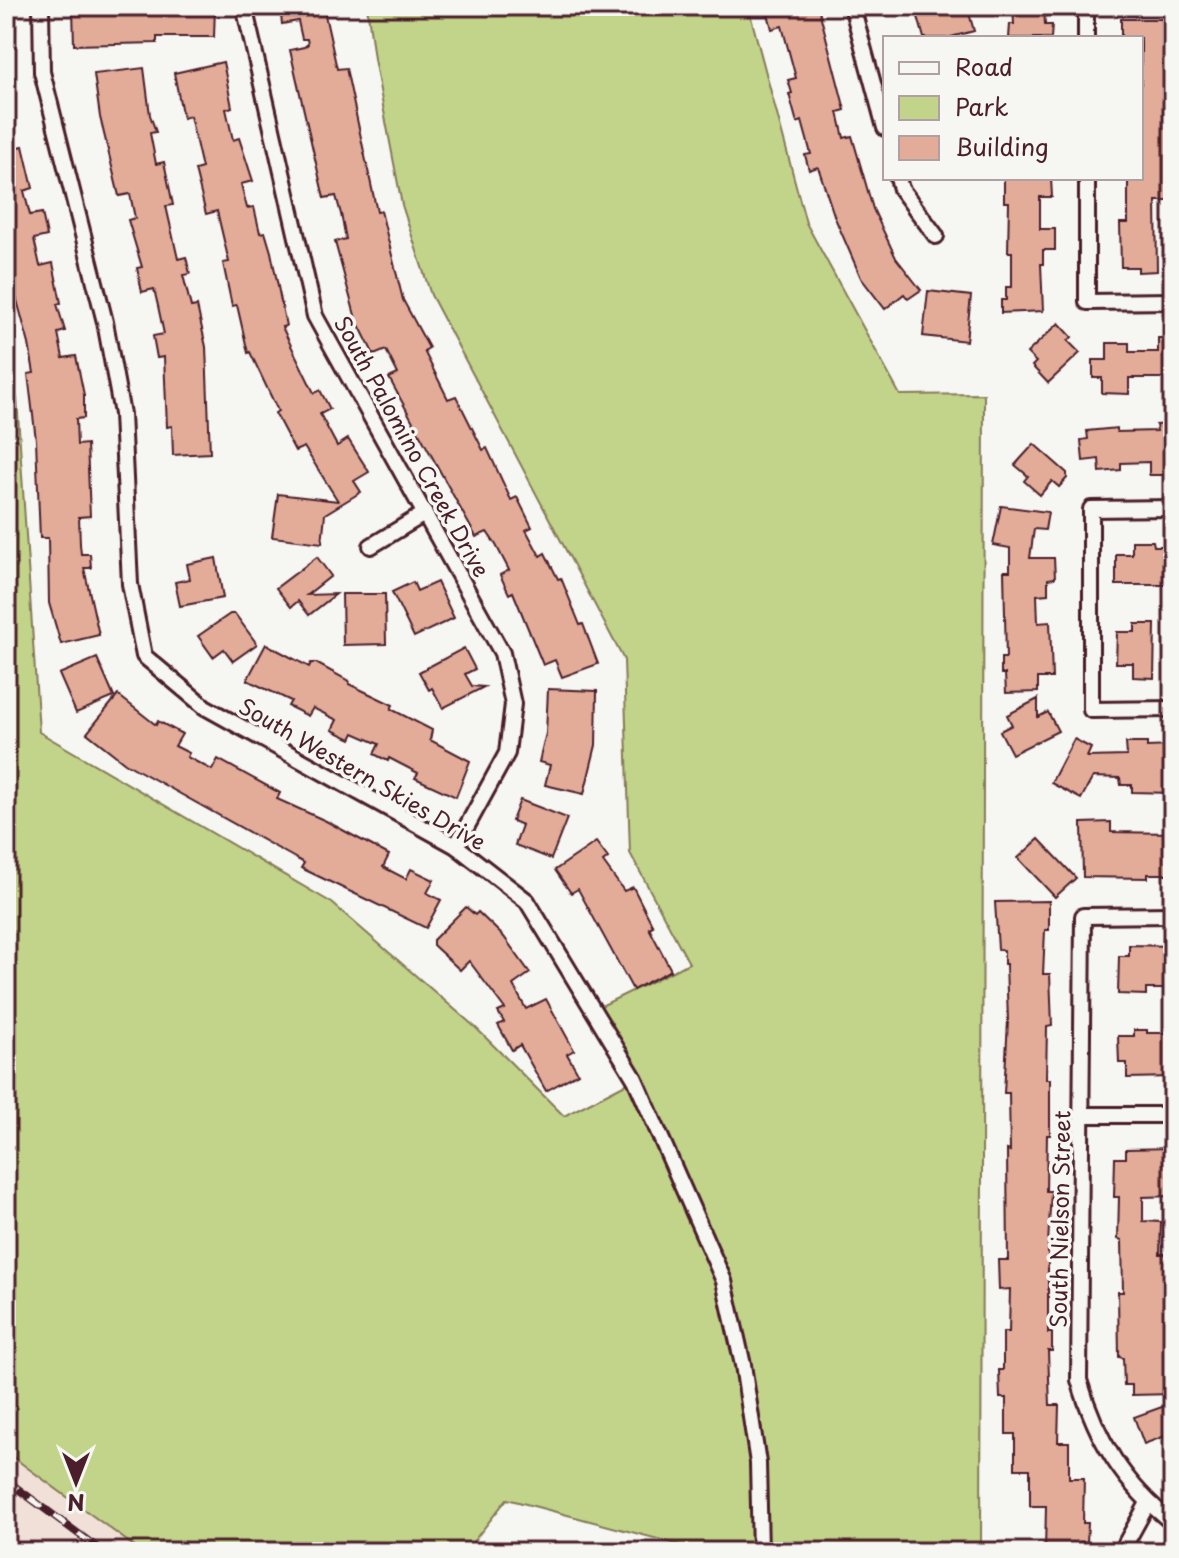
<svg xmlns="http://www.w3.org/2000/svg" width="1179" height="1558" font-family="'Playpen Sans',sans-serif">
  <style>
    .built { fill: #f0e0d7 }
    .green { fill: #c2d489; stroke: #867a5a; stroke-width: 2 }
    .building { fill: #e2ac98; stroke: #4a1f2b; stroke-width: 2 }
    .lines { fill: none; stroke-linecap: round; stroke-linejoin: round }
    .minor-casing { stroke: #4a1f2b; stroke-width: 20 }
    .minor { stroke: #f6f6f2; stroke-width: 14 }
    .rail-casing { stroke: #4a1f2b; stroke-width: 8 }
    .rail { stroke: #f6f6f2; stroke-width: 5; stroke-dasharray: 15; stroke-linecap: butt }
    .labels { text-anchor: middle; dominant-baseline: central; stroke-width: 7; stroke-linejoin: round; paint-order: stroke }
    .street-label { font-size: 22px; fill: #4a1f2b; stroke: #f6f6f2 }
  </style>
  <rect width="100%" height="100%" fill="#f6f6f2"/>
  <filter id="ink" filterUnits="userSpaceOnUse"><feTurbulence type="fractalNoise" baseFrequency=".0125" numOctaves="2"/><feDisplacementMap in="SourceGraphic" scale="16" xChannelSelector="R" yChannelSelector="G"/><feConvolveMatrix kernelMatrix="1 2 1 2 8 2 1 2 1" color-interpolation-filters="sRGB"/></filter>
  <g filter="url(#ink)">
    <path class="built" d="M6,1452l136,100h-136z"/>
    <path class="green" d="M367,6h381l58,217 94,172 84,-1 -3,1158h-274l-200,-53 -42,53h-323l-136,-100v-1099l11,46 22,333 293,171 143,124 89,89 71,-37 -42,-69 96,-47 -59,-110 -6,-193 -193,-365 -29,-90 -28,-146z"/>
    <g class="building">
      <path d="M97,6l118,1 -1,30h-57v6l-83,2 -1,-37z"/>
      <path d="M280,6h43l14,63 9,-1 31,144 4,-1 22,89 26,48 -5,3 24,48 8,-3 27,54 4,-2 24,52 6,-3 15,30 -6,3 14,26 5,-3 13,26 3,-1 19,47 3,-1 15,40 -36,13 -7,-17 -12,5 -30,-73 -4,2 -9,-19 9,-5 -13,-25 -9,-13 -11,5 -87,-159 9,-4 -12,-24 -12,5 -18,-36 -21,-77 11,-3 -5,-25 -5,-18 -12,2 -34,-148 14,-3 4,-3 -1,-5h-5l-4,-18 -16,3z"/>
      <path d="M766,6h52l27,104 -7,2 6,26 8,-2 21,73 23,49 25,32 -13,9 -4,-5 -19,15 -24,-31 -26,-60 -17,-51 -9,3 -4,-15 6,-1 -9,-33 -5,2 -8,-29 3,-1 -4,-13 8,-2 -14,-52 -10,3z"/>
      <path d="M915,6h52l7,25 -27,7h-23z"/>
      <path d="M1013,6h31l1,19h7l-1,13h-42l1,-14h4z"/>
      <path d="M1121,19h46v15h5v22h-8l1,57h5l2,88h-16l1,70 -19,1v-5h-17l-1,-44h8v-45h13v-140h-20z"/>
      <path d="M223,62l9,45 -6,2 7,31 6,-2 14,43 -12,3 6,24 7,-1 6,26 5,-1 6,20 15,74 -4,1 32,66 6,-3 10,19 -10,5 17,32 11,-7 21,33 -15,9 7,11 -36,22 -3,29 -50,-6 6,-43 60,7 -34,-54 -9,4 -20,-38 3,-2 -28,-59 -2,1 -11,-48 -5,1 -9,-43 6,-1 -12,-51 -11,3 -11,-44 7,-2 -12,-52 -7,2 -9,-45z"/>
      <path d="M144,68l6,47 6,17 -6,1 6,31 8,-2 9,43 -7,1 12,53 8,-2 4,17 -7,1 8,32 6,-1 9,41 4,106 -37,2 -1,-29 -5,1 -3,-70 -7,1 -4,-22 11,-2 -6,-28 -4,-17 -12,3 -5,-24 5,-1 -14,-47 7,-2 -5,-24 -11,2 -19,-79 -6,-43z"/>
      <path d="M23,146l10,42 -9,3 6,24 12,-2 5,23 -13,3 6,27 13,-3 8,40 -4,1 8,27 -7,2 5,25 13,-2 8,39v23l-8,1 1,26 10,-1 3,72 -11,1 1,27 1,10h9l1,14h-7l15,67 -38,9 -12,-41 -1,-65h-8l-4,-98 -8,-66 6,-1 -5,-29 -14,-51 -7,1 -2,-9v-135z"/>
      <path d="M1004,178h47l1,19h-12v32h15v21h-12v14h-2l2,47 -42,2v-13h5v-13h6v-35h-4l1,-50h-5z"/>
      <path d="M928,291l43,5 -5,45 -43,-5z"/>
      <path d="M1059,323l13,14 -4,4 12,12 -32,30 -16,-17 4,-4 -9,-9z"/>
      <path d="M1158,338h15v40h-44v16l-27,-1v-15h-9v-18h14v-17h22v9h29z"/>
      <path d="M1169,424l2,51h-22v-13l-28,1v7l-21,2 -1,-13 -16,2 -2,-21 7,-1 -1,-8 30,-3v4l40,-1 -1,-6z"/>
      <path d="M1034,444l33,29v5l-8,9 -7,-6 -12,14 -16,-14 4,-5 -13,-11z"/>
      <path d="M1001,506l47,6 -3,18 -11,-1 -4,29h24l1,20 -7,1v15l-11,1 1,28 12,-1 2,56h-14v14l-32,1 -1,-19h-4v-16h5l-2,-87h6v-23l-17,-3z"/>
      <path d="M1132,541h21l1,5h19v39h-57v-31h16z"/>
      <path d="M317,557l14,19 -24,19 29,-1 -27,21 -11,-14 -7,6 -15,-19z"/>
      <path d="M216,558l7,40 -43,8 -5,-24 15,-3 -3,-15z"/>
      <path d="M413,582l4,9 20,-9 17,36 -40,19 -22,-45z"/>
      <path d="M342,594h43l1,50 -43,1z"/>
      <path d="M230,614h5l22,30 -24,17 -9,-12 -11,8 -15,-21z"/>
      <path d="M1135,624h20l-1,54 -21,-1v-14h-17l1,-31h18z"/>
      <path d="M266,644l43,23 2,-4h5l33,18v3l44,21 -2,4 41,21 -2,10 40,21 -14,36 -41,-19 3,-5 -29,-15 -1,3 -14,-7 5,-10 -25,-11 -3,6 -19,-9 5,-10 -24,-12 -5,8 -20,-10 3,-5 -44,-21z"/>
      <path d="M464,648l11,21 -10,5 7,12 12,1 -41,21 -11,-20 -3,2 -10,-18z"/>
      <path d="M97,658l17,39 -38,16 -17,-39z"/>
      <path d="M548,689l49,2 -1,54 -12,49 -39,-9 5,-20 -11,-3 7,-29z"/>
      <path d="M118,695l38,30 2,-4 24,13 -7,12 14,7 -2,4 25,13 6,-11 62,34 -3,6 49,22 63,34 -6,12 23,12 5,-10 23,11 -7,13 14,7 -15,28 -125,-60 3,-5 -179,-100 -38,-30z"/>
      <path d="M1038,699v18l10,-5 10,19 -46,23 -12,-23 12,-6 -5,-10z"/>
      <path d="M1074,739l17,9 -4,9 40,-1 -1,-13h21v4l26,-1v47l-41,-1v-7h-11l-1,-7 -27,-1 -12,22 -30,-16z"/>
      <path d="M520,800l47,18 -16,41 -36,-14 7,-20 -10,-4z"/>
      <path d="M1111,822v10l62,1v41h-25v4l-65,-1 -1,-54z"/>
      <path d="M1039,839l37,39 -21,19 -37,-39z"/>
      <path d="M596,842l12,16 -5,4 21,29 9,-4 20,39 -4,2 22,42 -38,20 -55,-101 -7,4 -16,-23z"/>
      <path d="M1049,901v29h-4l-2,44h7l2,52 -5,1 -1,52h4v56h-3l-1,56h5l-3,53v89h4v18h-4l2,54h9l-1,37h11v36h15l-1,45h5l-1,19h-7v10h-35l1,-46h-16v-37h-15v-35h-9v-36h-6l-1,-28h4v-38h6l1,-43 -11,1 -1,-30h10l-1,-110 3,1 -1,-58h-5l4,-72 -2,-57h-2v-14l-6,-1 -3,-47z"/>
      <path d="M466,907l9,8 3,-3 26,25 26,36 -17,12 13,24 20,-10 28,51 -7,4 11,19 -32,18 -26,-46 -8,5 -14,-25 6,-3 -6,-10 7,-3 -36,-48 -9,9 -27,-25v-5z"/>
      <path d="M1129,945l44,1v43h-27v6l-28,-1 1,-38h10z"/>
      <path d="M1134,1030h13v3h26v44l-46,1v-15h-8l-1,-27h16z"/>
      <path d="M1173,1148v48l-30,1v24l18,1 -1,32h13l-2,111h2v29l-41,1v-10h-8l-1,-27 -4,-1 -1,-65h5l-1,-52 -4,-1 1,-42h-5l1,-39h11v-9z"/>
      <path d="M1173,1403v30l-29,11 -10,-27z"/>
    </g>
    <g class="lines">
      <defs>
        <g id="minor">
          <path d="M41,6l1,66 63,250 17,92 8,170 14,72 61,51 251,139 71,55 108,178 89,202 19,84 15,98 2,89"/>
          <path d="M244,6l71,310 187,337 11,51 -6,49 -51,93"/>
          <path d="M852,6l33,122"/>
          <path d="M1086,6v32"/>
          <path d="M898,178l3,11 35,47"/>
          <path d="M1087,178v124l86,-1"/>
          <path d="M1173,508l-82,1v201l82,-1"/>
          <path d="M371,546l53,-32"/>
          <path d="M1173,915l-90,1 -4,464c17,59 45,105 94,143"/>
          <path d="M1083,1115h90"/>
          <path d="M1121,1552l27,-49"/>
        </g>
      </defs>
      <use href="#minor" class="minor-casing"/>
      <use href="#minor" class="minor"/>
      <defs>
        <path id="rail" d="M6,1480l97,72"/>
      </defs>
      <use href="#rail" class="rail-casing"/>
      <use href="#rail" class="rail"/>
    </g>
  </g>
  <g class="labels">
    <g class="street-label">
      <text transform="translate(413 446) rotate(61)">South Palomino Creek Drive</text>
      <text transform="translate(363 773) rotate(30)">South Western Skies Drive</text>
      <text transform="translate(1059 1219) rotate(-89)">South Nielson Street</text>
    </g>
  </g>
  <rect width="1179" height="1558" fill="none" stroke="#f6f6f2" stroke-width="32"/>
  <rect x="16" y="16" width="1147" height="1526" fill="none" stroke="#4a1f2b" stroke-width="3" filter="url(#ink)"/>
  <rect x="883" y="36" width="260" height="144" fill="#f6f6f2" stroke="#b1a0a2" stroke-width="2"/>
  <rect x="899" y="62" width="40" height="12" fill="#f6f6f2" stroke="#b1a0a2" stroke-width="2"/>
  <text x="955" y="76" font-size="24" fill="#4a1f2b">Road</text>
  <rect x="899" y="96" width="40" height="24" fill="#c2d489" stroke="#b1a0a2" stroke-width="2"/>
  <text x="955" y="116" font-size="24" fill="#4a1f2b">Park</text>
  <rect x="899" y="136" width="40" height="24" fill="#e2ac98" stroke="#b1a0a2" stroke-width="2"/>
  <text x="955" y="156" font-size="24" fill="#4a1f2b">Building</text>
  <g transform="translate(76 1482) rotate(180)" stroke="#f6f6f2" stroke-width="6" paint-order="stroke">
  <path d="M0-6L14 30L0 20L-14 30Z" fill="#4a1f2b"/>
  <text y="-12" font-size="22" font-weight="bold" text-anchor="middle" fill="#4a1f2b">N</text>
  </g>
</svg>
